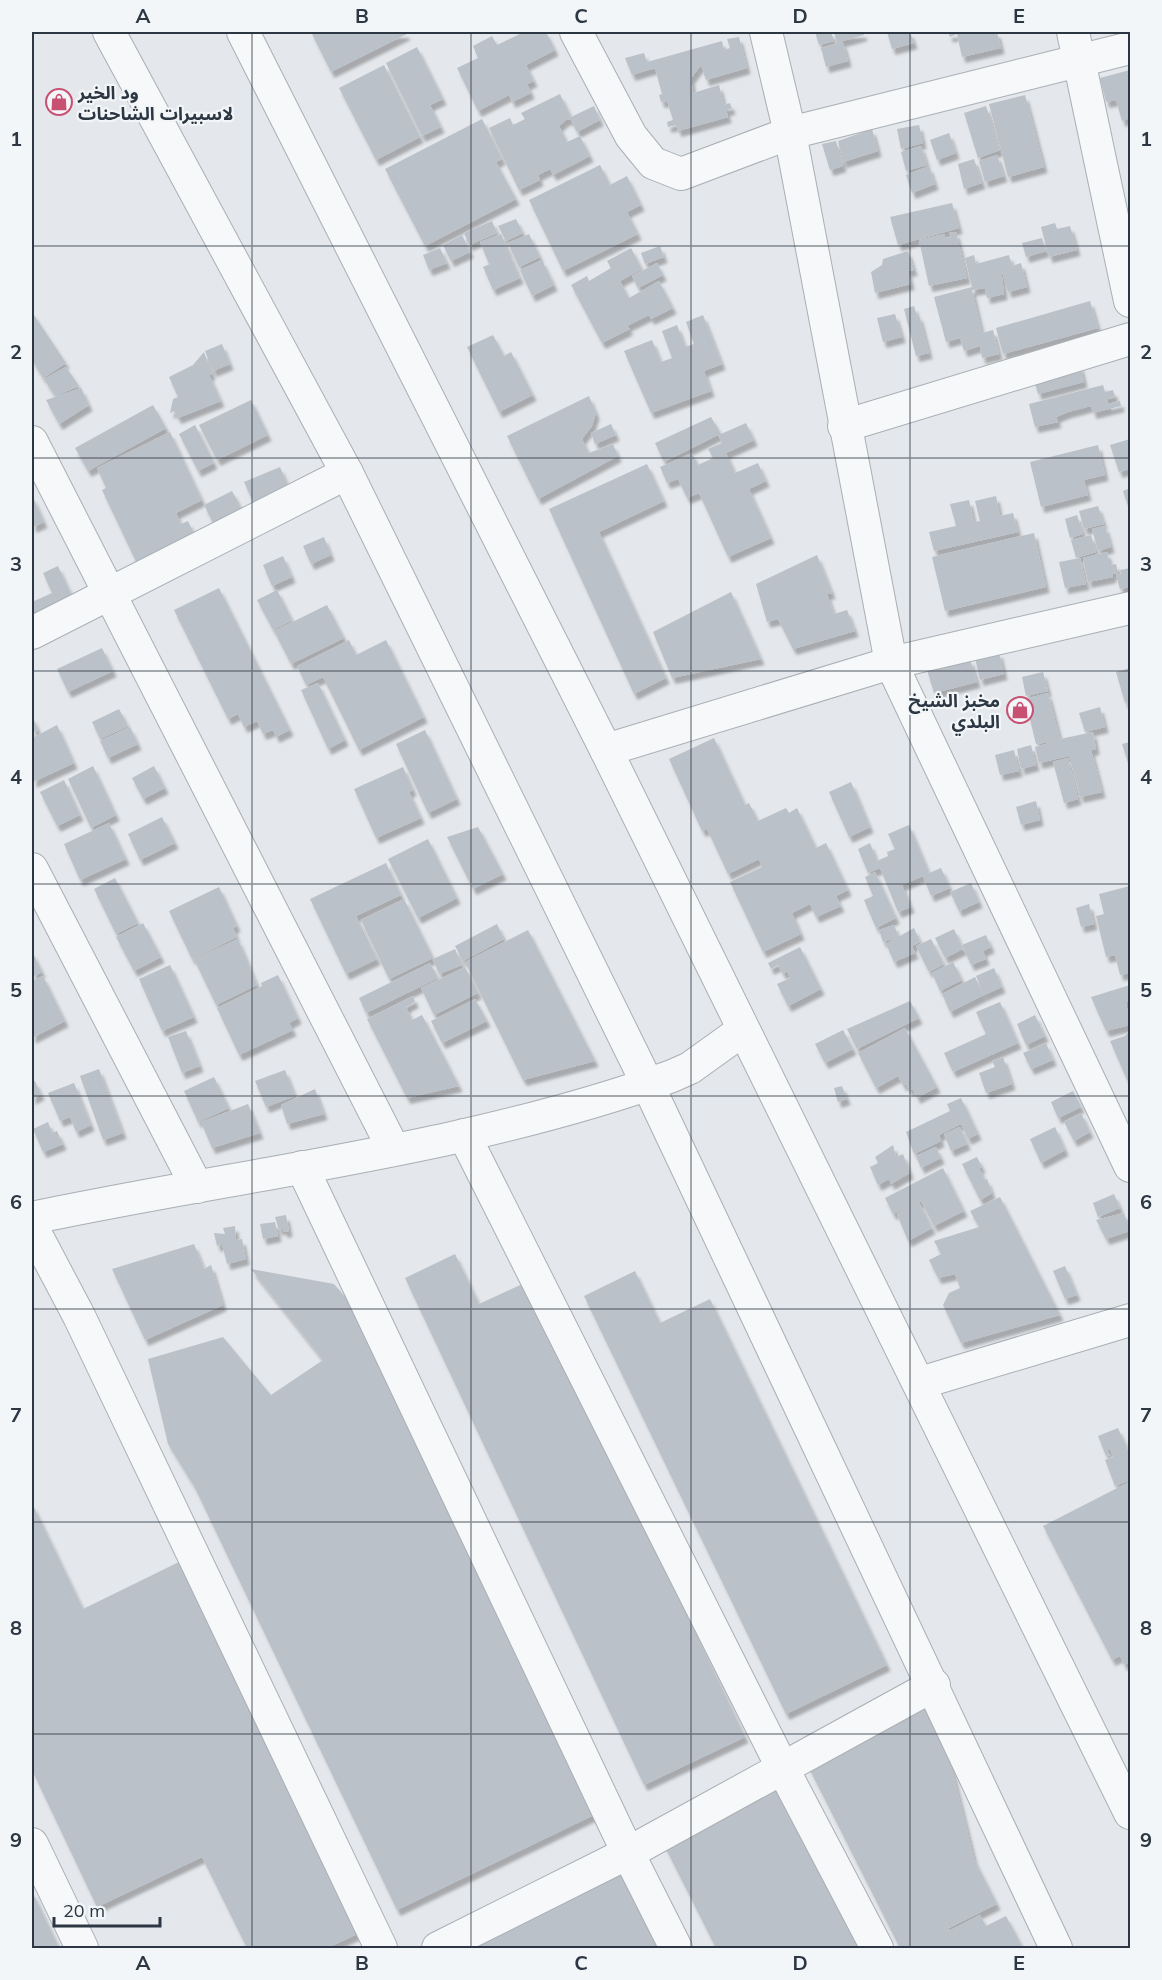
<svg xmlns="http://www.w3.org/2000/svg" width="1162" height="1980" font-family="Mulish,'Noto Sans Arabic',sans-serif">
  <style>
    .building { fill: #bbc1c8; filter: url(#shadow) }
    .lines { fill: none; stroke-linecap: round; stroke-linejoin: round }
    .street-casing { stroke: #a9afb5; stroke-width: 34 }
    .street { stroke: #f6f8f9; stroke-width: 32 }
    .grid { fill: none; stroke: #2c3743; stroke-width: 1.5; stroke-opacity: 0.55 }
    .labels { text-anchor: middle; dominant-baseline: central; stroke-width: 4.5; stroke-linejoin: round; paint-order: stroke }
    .poi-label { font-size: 18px; font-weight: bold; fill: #2c3743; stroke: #f3f6f8; text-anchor: start }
    .neatline { fill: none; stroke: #2c3743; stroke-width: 2 }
    .grid-label { font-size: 20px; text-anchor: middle; font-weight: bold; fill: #2c3743 }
  </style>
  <defs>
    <filter id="shadow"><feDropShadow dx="3.5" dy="6" stdDeviation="1.5" flood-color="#0004"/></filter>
  </defs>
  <rect width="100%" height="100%" fill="#e4e7eb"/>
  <g class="building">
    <path d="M311,32h94l2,2 -76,38z"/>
    <path d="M524,32h22l9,18 -29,15 8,16 -7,3 4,9 -19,9 -3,-7 -31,16 -21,-43 21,-10 -5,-12 19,-10 5,9z"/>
    <path d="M815,32h16l3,9 -15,4z"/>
    <path d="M834,32h29l1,3 -25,7 4,1 5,18 -22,6 -5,-19 16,-5z"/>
    <path d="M887,32h23l4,11 -22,6z"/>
    <path d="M948,32h49l4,16 -39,9 -5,-23 -7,3z"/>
    <path d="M739,37l8,31 -41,12 -5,-15 -10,13 2,15 26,-8 5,20 6,-2 2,6 -6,1 2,7 -50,14 -2,-6 -8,2 -1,-5 6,-2 -6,-19 -6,1 -2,-7 3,-1 -7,-26 -23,7 -7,-17 19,-5 3,9 75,-21 2,9 6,-2 -3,-9z"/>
    <path d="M417,47l26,52 -13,6 11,22 -19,9 -36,-73z"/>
    <path d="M384,65l36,72 -44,23 -37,-72z"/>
    <path d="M1130,70v48l-8,3 -6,-21 -10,2 -6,-24z"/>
    <path d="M560,94l11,23 23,-11 6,14 -23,12 -6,-12 -4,-1 -8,7 8,16 13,-6 10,20 -37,19 -3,-6 -12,6 2,5 -21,10 -30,-62 21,-10 3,7 12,-6 -4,-6z"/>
    <path d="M1025,95l19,72 -36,10 -19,-73z"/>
    <path d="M986,106l14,44 -22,8 -14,-45z"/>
    <path d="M482,119l20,40 -6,3 20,37 -91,47 -40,-77z"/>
    <path d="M919,125l4,18 -22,6 -4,-20z"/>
    <path d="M872,129l6,22 -35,11 -5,-21z"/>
    <path d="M949,133l7,20 -19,7 -7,-20z"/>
    <path d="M836,141l7,25 -13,4 -8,-26z"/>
    <path d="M921,146l6,19 -21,6 -5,-19z"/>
    <path d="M997,155l7,21 -19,6 -6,-21z"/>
    <path d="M974,159l8,24 -18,6 -6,-25z"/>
    <path d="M600,165l10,20 17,-9 14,29 -14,7 11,22 -75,37 -34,-71z"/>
    <path d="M929,166l6,18 -23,9 -6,-18z"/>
    <path d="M952,203l7,25 -61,17 -8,-28z"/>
    <path d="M516,219l7,14 -17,8 -8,-15z"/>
    <path d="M492,221l5,12 -28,12 -5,-12z"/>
    <path d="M1055,223l2,6 13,-3 7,24 -28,7 -8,-30z"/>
    <path d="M956,232l11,46 -38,8 -10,-46 26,-6v4l6,-1 -2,-4z"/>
    <path d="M501,234l9,21 -21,9 -9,-22z"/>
    <path d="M529,234l11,23 -21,10 -11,-24z"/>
    <path d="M462,235l8,17 -19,9 -8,-16z"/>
    <path d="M1042,238l4,13 -20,6 -4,-14z"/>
    <path d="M660,246l4,11 -19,7 -4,-11z"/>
    <path d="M440,248l7,15 -18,7 -6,-15z"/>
    <path d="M631,248l11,21 -22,12 9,17 30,-17 14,27 -22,11 -2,-4 -22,11 3,3 -28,14 -31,-58 16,-9 2,5 22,-13 -4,-7z"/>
    <path d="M908,251l6,19 -6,1 3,13 -36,9 -4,-21 11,-7 1,-6z"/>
    <path d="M510,255l10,23 -27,12 -10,-23z"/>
    <path d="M974,255l2,9 33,-9 3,11 9,-3 6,24 -19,5 -7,-24 3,26 -17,4 -2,-10 -13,2 10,43 11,-3 6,24 -17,4 -2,-12 -16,5 -4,-13 -14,4 -12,-45 38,-10 -7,-29z"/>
    <path d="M542,260l12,25 -22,11 -12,-26z"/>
    <path d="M657,263l6,12 -25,13 -6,-12z"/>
    <path d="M1090,301l8,27 -95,26 -7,-26z"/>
    <path d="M914,306l3,10 2,-1 10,38 -13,3 -12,-47z"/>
    <path d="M32,312l34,51 -23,15 -11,-18z"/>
    <path d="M895,314l7,23 -19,5 -6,-24z"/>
    <path d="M703,315l19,49 -18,7 7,20 -60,22 -27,-62 28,-11 9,22 11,-4 -10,-27 15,-6 8,22 9,-3 -8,-22z"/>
    <path d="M493,335l11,21 7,-4 22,43 -34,17 -32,-65z"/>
    <path d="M222,344l8,20 -17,7 -8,-20z"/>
    <path d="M204,352l8,22 -3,1 12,26 -43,17 -4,-7 -4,2 3,-14 5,-2 -9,-20 24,-12z"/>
    <path d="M1080,365l4,17 -46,12 -5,-18z"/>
    <path d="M66,367l13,19 -24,10 -11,-17z"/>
    <path d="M1103,385l2,7 8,-2 2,6 -8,3 1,5 12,-3 1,5 -28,7 -2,-7 -23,6 -12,5 2,5 -23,5 -6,-23z"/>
    <path d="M81,388l8,17 -30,19 -13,-24z"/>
    <path d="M589,396l7,17 -4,13 -10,13 7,14 24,-9 5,12 -80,43 -31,-63z"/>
    <path d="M251,400l17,35 -51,25 -18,-35z"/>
    <path d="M153,405l13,23 -78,43 -13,-23z"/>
    <path d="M711,417l10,17 25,-11 8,17 -28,13 9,20 23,-10 8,18 -17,8 22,49 -43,19 -29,-64 -12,5 -9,-19 -11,4 -7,-16 32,-14 6,12 15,-7 -5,-9 14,-6 -4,-8 -54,27 -9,-19z"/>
    <path d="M611,424l5,11 -21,9 -4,-11z"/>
    <path d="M195,425l19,38 -16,8 -19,-37z"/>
    <path d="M170,432l32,68 -26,13 5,11 7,-3 11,23 -58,28 -39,-82 4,-2 -9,-20z"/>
    <path d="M1130,439v30l-11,3 -9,-27z"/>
    <path d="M1098,445l7,30 -21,5 4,15 -47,12 -11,-45z"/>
    <path d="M647,464l17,37 -65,31 67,146 -32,16 -85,-185z"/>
    <path d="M280,467l8,19 -35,16 -9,-20z"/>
    <path d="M1130,488v17l-2,1 -5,-15z"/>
    <path d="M232,491l12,22 -29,14 -11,-22z"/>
    <path d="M32,495l12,27 -11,5 -1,-4z"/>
    <path d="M996,496l4,20 13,-3 5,19 -84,19 -5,-19 27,-6 -6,-22 19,-4 5,22 6,-1 -5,-20z"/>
    <path d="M1098,506l6,18 -20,5 -5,-18z"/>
    <path d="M1077,515l6,19 -13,4 -5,-19z"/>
    <path d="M1105,526l6,21 -13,4 -6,-22z"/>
    <path d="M1034,533l12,54 -101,24 -13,-54z"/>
    <path d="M1091,535l5,17 -20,6 -5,-18z"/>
    <path d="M324,537l7,18 -20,9 -8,-18z"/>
    <path d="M1107,552l3,13 6,-1 2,9 -6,1 1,3 -25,5 -5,-24z"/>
    <path d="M817,555l15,38 -5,1 7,20 13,-4 8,21 -62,18 -15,-30 -11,3 -11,-38z"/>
    <path d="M283,556l9,21 -20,9 -9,-21z"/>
    <path d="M1080,558l6,26 -21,4 -6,-26z"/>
    <path d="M58,566l19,41 -45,21v-26l20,-9 -9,-20z"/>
    <path d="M1130,568v19l-10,2 -4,-14 5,-1 -1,-4z"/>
    <path d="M219,588l71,142 -14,7 -3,-7 -10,4 -6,-13 -13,6 -6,-13 -10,5 -54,-109z"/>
    <path d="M277,590l15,30 -19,10 -16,-30z"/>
    <path d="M731,592l30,67 -89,19 -19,-46z"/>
    <path d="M327,605l17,33 -53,26 -17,-33z"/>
    <path d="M349,640l7,15 30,-15 38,77 -65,33 -36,-73 -17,8 -9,-19z"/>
    <path d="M102,648l11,23 -45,21 -11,-23z"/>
    <path d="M999,652l5,22 -24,6 -5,-22z"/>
    <path d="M970,659l7,23 -43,11 -7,-23z"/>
    <path d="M1130,668v33l-5,2 -9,-31z"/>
    <path d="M1043,672l5,19 -22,5 -4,-19z"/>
    <path d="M318,683l27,57 -17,9 -27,-59z"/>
    <path d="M1048,693l12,46 33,-7 3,17 -5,1 11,42 -22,5 -11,-41 -30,7 -4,-16 22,-6 -21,3 -11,-45z"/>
    <path d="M1100,707l5,20 -20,5 -6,-19z"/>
    <path d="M119,709l9,17 -28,13 -8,-17z"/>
    <path d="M32,715l6,15 -6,3z"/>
    <path d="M57,725l17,38 -41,19 -1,-44z"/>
    <path d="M130,727l8,17 -30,14 -8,-17z"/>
    <path d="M425,730l32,69 -29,14 -32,-69z"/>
    <path d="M714,738l31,67 4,-2 9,18 28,-13 3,5 8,-5 19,40 10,-5 22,47 -12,6 5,10 -25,11 -6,-13 -18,9 9,21 -38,18 -33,-70 32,-15 -3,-8 -31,15 -21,-45 -5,2 -33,-72z"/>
    <path d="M1130,742v21h-2l-6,-19z"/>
    <path d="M1031,745l5,20 -15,4 -4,-20z"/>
    <path d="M1014,750l5,21 -19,4 -5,-20z"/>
    <path d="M1068,758l10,41 -14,4 -11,-41z"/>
    <path d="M93,766l23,49 -25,13 -23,-49z"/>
    <path d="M154,766l11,22 -22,11 -11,-21z"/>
    <path d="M403,767l10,23 -4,2 12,26 -45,20 -22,-49z"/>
    <path d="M64,780l16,35 -23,11 -17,-34z"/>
    <path d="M851,782l19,45 -21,10 -20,-45z"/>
    <path d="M1036,801l4,19 -19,5 -5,-18z"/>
    <path d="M162,817l13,26 -35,17 -12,-26z"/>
    <path d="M109,823l17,36 -46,21 -16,-36z"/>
    <path d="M909,825l20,48 12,-5 9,20 -19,8 -8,-20 -21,9 9,22 -13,5 -18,-44 -12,5 -10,-24 12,-6 7,18 11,-5 -1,-4 8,-3 -7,-15z"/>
    <path d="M478,827l25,47 -30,15 -26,-52z"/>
    <path d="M428,839l29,59 -39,20 -30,-59z"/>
    <path d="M386,863l15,32 -45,21 21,43 -31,15 -36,-75z"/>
    <path d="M875,872l21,46 -20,10 -12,-28 9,-4 -8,-19z"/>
    <path d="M115,878l23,45 -22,11 -22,-45z"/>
    <path d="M971,883l8,19 -20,9 -9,-19z"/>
    <path d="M1130,886v87l-10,2 -5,-20 -9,2 -10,-41 8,-2 -5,-20z"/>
    <path d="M219,887l18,39 -4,2 4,9 -45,22 -23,-48z"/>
    <path d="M404,899l29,59 -44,21 -28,-59z"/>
    <path d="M1089,904l5,20 -13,3 -5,-19z"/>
    <path d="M143,923l18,34 -27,14 -18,-34z"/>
    <path d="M497,924l7,15 -41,22 -8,-15z"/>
    <path d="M894,925l5,12 -16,5 -4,-12z"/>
    <path d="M914,928l6,14 -8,4 3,7 -21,9 -8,-18z"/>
    <path d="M954,929l9,20 -18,9 -10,-20z"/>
    <path d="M528,930l67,131 -72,19 -58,-118z"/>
    <path d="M986,935l5,12 -8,4 3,8 -15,6 -9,-20z"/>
    <path d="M238,939l19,46 -41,20 -22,-46z"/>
    <path d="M931,939l13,25 -15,8 -13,-26z"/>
    <path d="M800,947l21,42 -33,17 -11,-22 13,-6 -3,-7 -4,3 -5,-9 -7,4 -3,-6z"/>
    <path d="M455,949l7,16 -23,9 -6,-15z"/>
    <path d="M32,951l10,21 -10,5z"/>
    <path d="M953,962l9,18 -22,11 -8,-18z"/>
    <path d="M430,963l8,15 -72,35 -7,-15z"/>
    <path d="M170,965l24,52 -32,14 -23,-52z"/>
    <path d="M465,967l13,26 -44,22 -13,-27z"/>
    <path d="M994,968l8,19 -18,8 -8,-19z"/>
    <path d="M278,975l20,43 -9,5 4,7 -54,25 -22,-47 45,-22 -1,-3z"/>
    <path d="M43,976l22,45 -33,17v-57z"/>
    <path d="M975,977l9,18 -34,17 -8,-18z"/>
    <path d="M1130,985l-2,6 2,9 -4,2 4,23 -24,6 -15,-34z"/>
    <path d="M413,996l2,6 -9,5 6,13 10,-5 37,71 -52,12 -40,-79z"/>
    <path d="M475,999l12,22 -45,22 -11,-22z"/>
    <path d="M910,1001l9,17 -62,31 -10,-20z"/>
    <path d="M1000,1002l18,41 -65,29 -9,-19 42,-19 -10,-22z"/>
    <path d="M1035,1015l10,21 -19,9 -9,-21z"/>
    <path d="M905,1028l32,59 -20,11 -4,-9 -4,1 -3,-6 -3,1 -5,-9 -22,12 -18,-35z"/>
    <path d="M843,1030l10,19 -28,14 -10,-19z"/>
    <path d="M1130,1030v49l-3,1 -17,-39 15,-5z"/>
    <path d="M186,1031l14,35 -18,7 -14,-36z"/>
    <path d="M1046,1043l7,17 -22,9 -8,-16z"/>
    <path d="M1003,1057l9,27 -26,9 -7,-20 16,-6 -3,-6z"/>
    <path d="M99,1069l24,64 -20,7 -23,-64z"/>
    <path d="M285,1070l10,26 -29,11 -11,-26z"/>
    <path d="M214,1077l15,31 -31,14 -14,-31z"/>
    <path d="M35,1081l6,13 -9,5v-17z"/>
    <path d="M74,1083l17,42 -15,7 -6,-15 -10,4 -12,-28z"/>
    <path d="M842,1086l5,13 -9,3 -4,-14z"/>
    <path d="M315,1089l9,25 -37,10 -6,-19z"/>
    <path d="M1073,1091l8,16 -23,11 -7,-16z"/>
    <path d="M961,1098l17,36 -10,5 -7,-15 -22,11 2,6 -27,13 -8,-22 44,-21 -3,-7z"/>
    <path d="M248,1104l12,29 -48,15 -11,-26z"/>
    <path d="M1081,1113l9,19 -16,9 -10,-19z"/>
    <path d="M48,1122l4,11 5,-2 6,13 -20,8 -10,-23z"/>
    <path d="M960,1127l7,17 -16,7 -7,-17z"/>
    <path d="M1055,1127l10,23 -24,13 -11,-24z"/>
    <path d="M893,1145l3,12 7,-3 7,19 -19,11 -2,-5 -11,6 -8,-18 8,-4 -3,-6z"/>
    <path d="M936,1147l5,11 -20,10 -5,-12z"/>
    <path d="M977,1157l5,10 -3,1 6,12 2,-1 5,14 -12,7 -18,-36z"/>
    <path d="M943,1168l21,43 -30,15 -13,-25 -28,13 -8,-16z"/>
    <path d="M1114,1194l6,14 -22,9 -5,-14z"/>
    <path d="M1000,1197l60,118 -99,28 -18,-38 6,-12 11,-5 -5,-14 -17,4 -9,-18 12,-6 -7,-13 45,-14 -9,-16z"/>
    <path d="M919,1202l13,26 -24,13 -11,-27z"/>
    <path d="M1124,1213l6,18 -24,8 -10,-19z"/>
    <path d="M286,1215l3,16 -5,1 -1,-4 -4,2 -4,-13z"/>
    <path d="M275,1222l3,14 -15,3 -3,-15z"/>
    <path d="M235,1226l1,14 6,-1 4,20 -19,5 -5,-20 -5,2 -3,-13 11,1 -2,-6z"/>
    <path d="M194,1244l10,25 7,-4 12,40 -78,35 -33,-71z"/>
    <path d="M455,1254l24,50 50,-23 216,456 -101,48 -239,-507z"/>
    <path d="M1065,1266l12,29 -12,4 -12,-28z"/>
    <path d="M251,1269l83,15 37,43 231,484 -205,99 -203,-424 -26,-42 -20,-85 75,-22 48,58 52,-35z"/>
    <path d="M635,1271l25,52 50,-24 177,366 -101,49 -202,-418z"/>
    <path d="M1118,1428l12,27v25l-15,6 -10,-26 8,-3 -3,-8 -3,1 3,5 -4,1 -8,-20z"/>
    <path d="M1129,1482l1,180 -6,3 -4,-9 -8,4 -69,-134z"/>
    <path d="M32,1503l51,106 104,-51 179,372 -39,18h-80l-45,-91 -105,50 -65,-137z"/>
    <path d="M922,1703l26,51 26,105 23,45 -48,24 -6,-10 6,13 31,-16 6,11 20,-10 17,32h-123l-94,-186z"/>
    <path d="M779,1785l82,163h-145l-53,-105z"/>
    <path d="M632,1863l41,85h-219z"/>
    <path d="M32,1891l27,57h-27z"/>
  </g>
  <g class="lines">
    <defs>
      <g id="street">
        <path d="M109,32l238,441 301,612 408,863"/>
        <path d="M243,32l363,718 524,1063"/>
        <path d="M576,32l55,104 22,27 28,11 109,-41 340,-85"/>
        <path d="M766,32l24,101 101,530 239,503"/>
        <path d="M1073,32l57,269"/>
        <path d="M844,426l286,-87"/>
        <path d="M32,442l361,706"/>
        <path d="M32,633l315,-160"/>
        <path d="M606,750l285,-87 239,-55"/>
        <path d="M32,869l165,318"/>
        <path d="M464,1135l319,634 94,179"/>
        <path d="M302,1167l326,686 48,95"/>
        <path d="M32,1218c213,-45 434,-68 640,-142l18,-8 53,-38"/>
        <path d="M32,1227l47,89 302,632"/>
        <path d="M920,1383l210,-63"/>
        <path d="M32,1844l50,104"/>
        <path d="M438,1948l190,-95 306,-168"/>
      </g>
    </defs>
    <use href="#street" class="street-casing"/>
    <use href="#street" class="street"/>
  </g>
  <path class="grid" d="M252,32v1916M471,32v1916M691,32v1916M910,32v1916M32,246h1098M32,458h1098M32,671h1098M32,884h1098M32,1096h1098M32,1309h1098M32,1522h1098M32,1734h1098"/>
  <defs>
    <symbol id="shop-ring" viewBox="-11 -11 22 22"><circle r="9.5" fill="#f3f6f8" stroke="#c85072" stroke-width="1.5"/><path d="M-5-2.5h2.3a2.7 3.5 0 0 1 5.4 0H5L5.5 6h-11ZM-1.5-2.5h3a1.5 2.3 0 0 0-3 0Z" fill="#c85072"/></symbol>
  </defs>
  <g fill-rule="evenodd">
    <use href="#shop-ring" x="44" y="87" width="30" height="30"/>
    <use href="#shop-ring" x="1005" y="695" width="30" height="30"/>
  </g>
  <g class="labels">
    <g class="poi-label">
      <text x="78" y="92">ود الخير<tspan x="78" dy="21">لاسبيرات الشاحنات</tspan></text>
      <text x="1000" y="700" text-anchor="end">مخبز الشيخ<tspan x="1000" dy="21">البلدي</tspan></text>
    </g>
  </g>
  <rect width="1162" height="1980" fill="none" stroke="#f3f6f8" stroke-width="66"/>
  <path d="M54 1917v9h106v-9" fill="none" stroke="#2c3743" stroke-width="3"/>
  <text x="63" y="1917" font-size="18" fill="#2c3743" stroke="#f3f6f8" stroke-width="4.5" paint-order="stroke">20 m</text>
  <rect x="33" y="33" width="1096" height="1914" class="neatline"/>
  <g class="grid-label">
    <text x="143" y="23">A</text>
    <text x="362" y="23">B</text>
    <text x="581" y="23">C</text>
    <text x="800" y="23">D</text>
    <text x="1019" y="23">E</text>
    <text x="16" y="146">1</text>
    <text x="1146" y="146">1</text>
    <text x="16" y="359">2</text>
    <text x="1146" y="359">2</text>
    <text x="16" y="571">3</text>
    <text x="1146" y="571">3</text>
    <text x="16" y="784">4</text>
    <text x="1146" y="784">4</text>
    <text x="16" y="997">5</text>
    <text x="1146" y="997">5</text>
    <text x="16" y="1209">6</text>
    <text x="1146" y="1209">6</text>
    <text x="16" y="1422">7</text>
    <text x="1146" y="1422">7</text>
    <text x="16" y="1635">8</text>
    <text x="1146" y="1635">8</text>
    <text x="16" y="1847">9</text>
    <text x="1146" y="1847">9</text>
    <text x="143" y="1970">A</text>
    <text x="362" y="1970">B</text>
    <text x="581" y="1970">C</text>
    <text x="800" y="1970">D</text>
    <text x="1019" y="1970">E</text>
  </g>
</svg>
